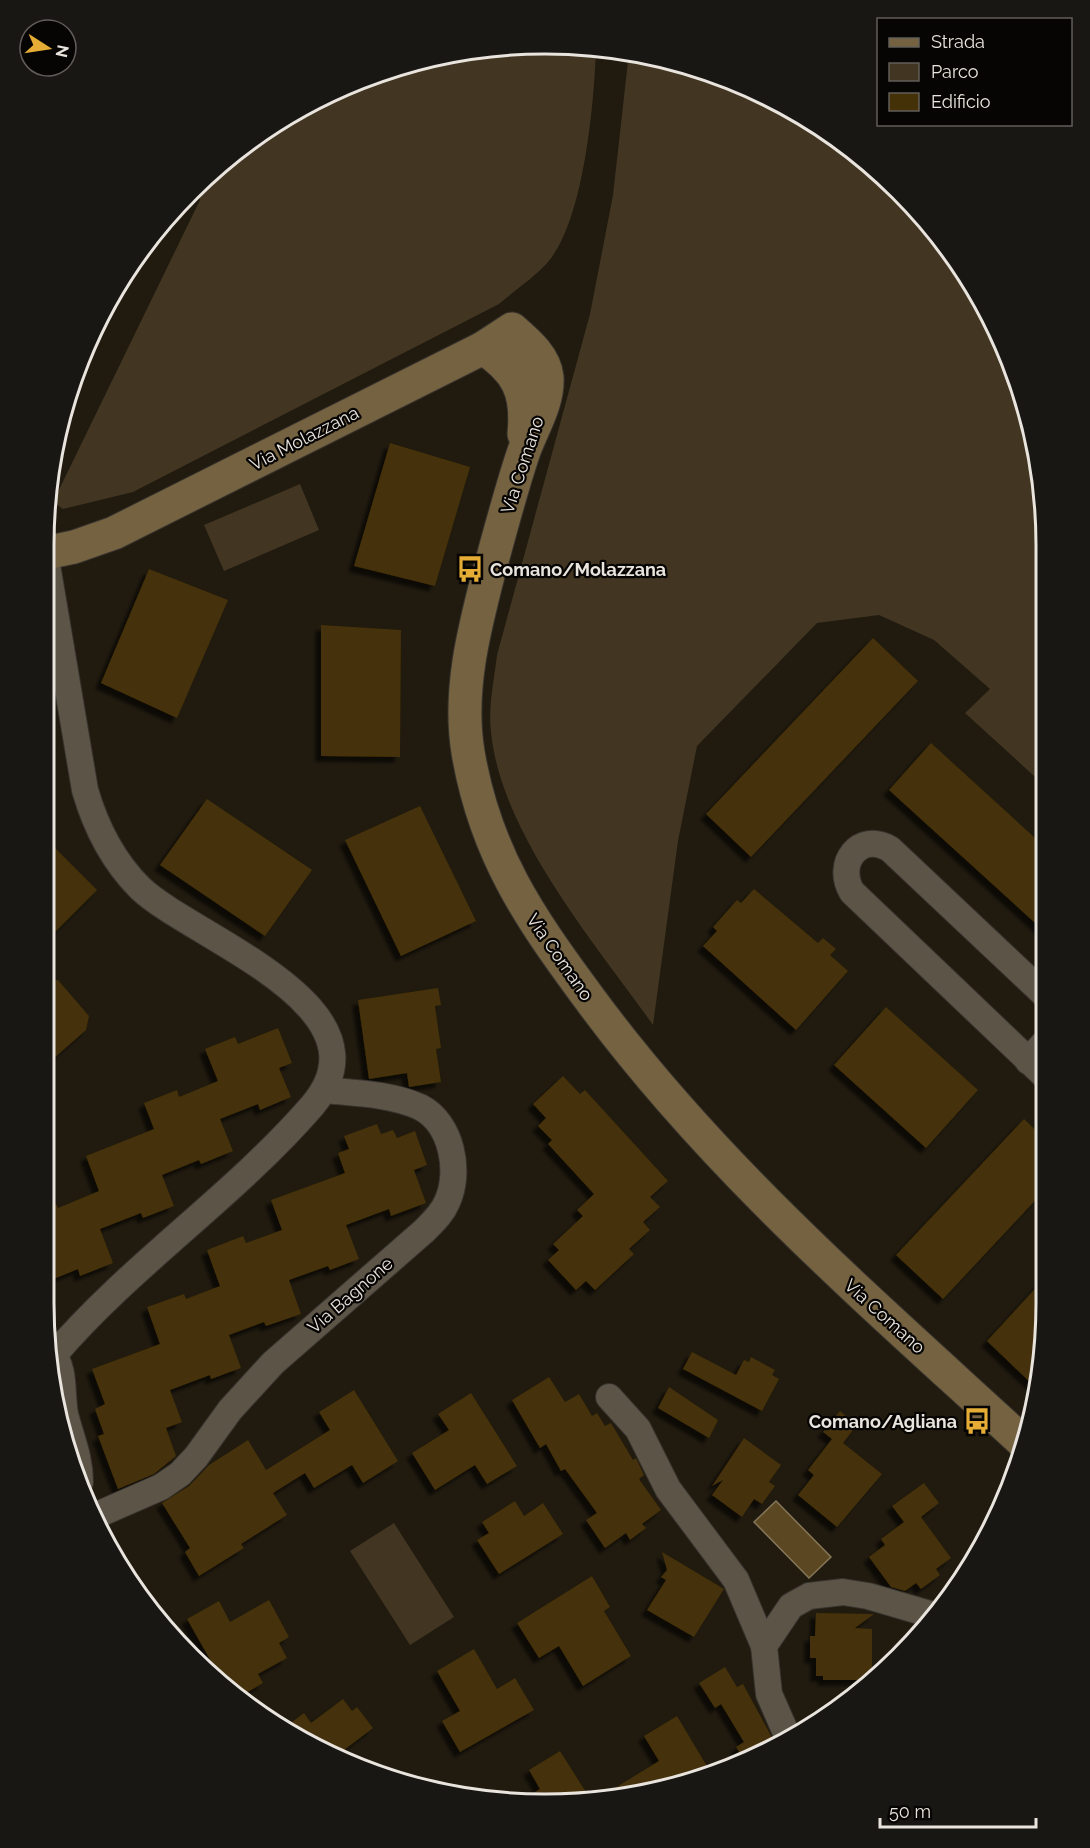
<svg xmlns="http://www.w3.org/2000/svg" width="1090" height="1848" font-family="Raleway,sans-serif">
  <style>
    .green { fill: #423622 }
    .water { fill: #5b4721; stroke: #867659; stroke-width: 1.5 }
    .building { fill: #443108; filter: url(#shadow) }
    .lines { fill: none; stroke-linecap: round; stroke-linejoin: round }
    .street-casing { stroke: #36322d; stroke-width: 28 }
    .secondary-casing { stroke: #36322d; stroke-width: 35 }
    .street { stroke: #5b5447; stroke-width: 26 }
    .secondary { stroke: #746241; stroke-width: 33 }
    .labels { text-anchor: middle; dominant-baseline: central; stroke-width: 4.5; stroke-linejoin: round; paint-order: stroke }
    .street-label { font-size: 18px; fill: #e9e4dd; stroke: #070503 }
    .poi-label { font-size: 18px; font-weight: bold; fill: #e9e4dd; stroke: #070503; text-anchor: start }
    .rim { fill: none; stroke: #e9e4dd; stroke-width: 3 }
  </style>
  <defs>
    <filter id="shadow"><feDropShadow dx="-5.5" dy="5.5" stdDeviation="1.5" flood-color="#0009"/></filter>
  </defs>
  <rect width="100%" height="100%" fill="#201a0f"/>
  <g class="green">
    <path d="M545,44l51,5c-2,55 -12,171 -48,213 -13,15 -33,28 -49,42l-366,188 -70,17 -10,-7 147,-302 -5,-13 71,-59 87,-46 94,-29z"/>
    <path d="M629,52l14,1 94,29 86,46 77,63 79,103 41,90 25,128v274l-80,-73 25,-24 -56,-49 -55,-25 -62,8 -120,123 -19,95 -25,184c-58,-82 -152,-191 -162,-293 -3,-25 3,-51 6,-77l93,-341 23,-119z"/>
    <path d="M300,484l19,46 -95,41 -20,-46z"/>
    <path d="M394,1523l60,94 -44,28 -60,-94z"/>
  </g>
  <path class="water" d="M776,1501l55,56 -22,21 -55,-56z"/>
  <g class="building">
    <path d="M390,443l80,24 -35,119 -81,-20z"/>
    <path d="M149,569l79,31 -51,118 -76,-35z"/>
    <path d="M321,625l80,5 -1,127 -79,-1z"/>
    <path d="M873,638l45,43 -167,176 -45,-43z"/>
    <path d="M931,743l114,104v85l-156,-142z"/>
    <path d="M207,799l105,71 -47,66 -105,-71z"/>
    <path d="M420,806l56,115 -75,35 -56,-116z"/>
    <path d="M44,837l53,53 -53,53z"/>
    <path d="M754,889l64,54 5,-5 13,11 -6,6 18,16 -52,59 -93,-84 14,-15 -4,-4 24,-27 4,3z"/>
    <path d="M58,980l31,36 -3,14 -42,37v-86z"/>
    <path d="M438,988l3,17 -6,1 6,42 -5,1 5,33 -32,5 -2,-14 -38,6 -11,-79z"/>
    <path d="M886,1007l92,83 -52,58 -92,-83z"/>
    <path d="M278,1028l14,35 -13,5 12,29 -31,13 -2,-6 -38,15 13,32 -32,13 -2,-4 -37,15 12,31 -31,12 -2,-5 -41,16 13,34 -33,13 -2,-7 -34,14v-74l12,-5 2,4 41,-17 -13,-35 68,-27 -10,-26 33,-13 2,7 39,-16 -13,-32 30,-12 3,7z"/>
    <path d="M563,1076l17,18 5,-4 83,91 -18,16 10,10 -17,15 7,8 -21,19 5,5 -39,36 -9,-9 -10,9 -28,-30 11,-10 -6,-6 30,-28 -6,-6 17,-16 -46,-50 4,-4 -14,-14 8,-8 -13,-14z"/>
    <path d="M1024,1119l21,20v51l-102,109 -47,-44z"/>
    <path d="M377,1124l4,10 12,-4 4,8 18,-7 12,34 -13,5 12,33 -35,13 -2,-7 -43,16 13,34 -29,11 -2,-4 -39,14 12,34 -35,12 -2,-4 -35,13 12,33 -30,11 -1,-4 -40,15 12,32 -16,6 10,28 -22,18 -36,15 -20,-53 6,-2 -9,-25 10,-5 -13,-35 68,-25 -13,-37 37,-13 2,5 34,-13 -13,-36 36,-14 3,7 36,-13 -11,-30 74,-27 -7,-20 11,-4 -5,-13z"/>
    <path d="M1045,1278v58l-10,51 -48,-46z"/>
    <path d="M692,1352l44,23 8,-15 5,2 2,-5 24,13 -3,5 7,4 -17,32 -79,-42z"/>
    <path d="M549,1377l16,25 14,-8 13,22 5,-3 8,13 6,-3 22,37 3,-2 8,17 -5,4 22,31 -19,14 4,4 -16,12 -4,-7 -21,15 -19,-28 11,-7 -32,-44 -4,2 -15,-27 -6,4 -28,-48z"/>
    <path d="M669,1387l49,33 -9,18 -51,-30z"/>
    <path d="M354,1390l44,71 -35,22 -11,-18 -38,23 -9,-15 -32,20 14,22 -46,29 3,4 -45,28 -14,-24 5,-4 -28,-45 27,-17 20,-21 39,-25 18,30 64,-40 -11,-18z"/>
    <path d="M471,1393l46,73 -30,18 -12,-19 -40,25 -23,-37 37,-23 -11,-16z"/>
    <path d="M840,1411l17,14 -14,18 39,31 -45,53 -39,-32 16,-20 -6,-5 24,-31 -9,-7z"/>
    <path d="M744,1438l37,27 -12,17 6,4 -13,18 -8,-5 -12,18 -30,-22 11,-15 -11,6z"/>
    <path d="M924,1483l15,20 -18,14 30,41 -15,11 4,6 -19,14 -5,-6 -11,8 -14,-4 -22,-30 16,-12 -4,-6 23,-17 -12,-16z"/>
    <path d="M515,1501l9,15 19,-13 20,31 -64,40 -22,-34 12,-7 -7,-11z"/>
    <path d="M662,1552l62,37 -30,48 -47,-27 19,-30 -5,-3 6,-7z"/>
    <path d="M592,1576l18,31 -6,4 27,45 -48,30 -24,-40 -20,12 -22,-35z"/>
    <path d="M269,1600l20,37 -10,6 8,15 -29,16 5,9 -22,13 -21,-19 -33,-58 32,-18 11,21z"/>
    <path d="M816,1613l58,1 -19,14 17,1v51h-49v-4h-7v-18h-6v-22h5z"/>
    <path d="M474,1649l23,40 18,-11 19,32 -74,42 -18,-31 18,-10 -23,-40z"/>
    <path d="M725,1667l12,20 6,-3 32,59 -30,18 -9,-14 8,-5 -23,-38 -6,4 -16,-25z"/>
    <path d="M343,1699l9,12 5,-4 16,21 -33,25 -56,-25 20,-15 7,10z"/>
    <path d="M677,1716l34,57 -105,24 -1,-3 54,-33 -15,-25z"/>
    <path d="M560,1751l31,49 -14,3 -52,-5 15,-9 -11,-19z"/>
  </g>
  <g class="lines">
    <defs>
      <g id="street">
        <path d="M45,553l40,237c11,38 27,70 55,98 52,50 257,119 172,218 -78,90 -180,158 -258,249"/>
        <path d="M1045,995l-155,-146c-31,-18 -55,15 -38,43l193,184"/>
        <path d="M1028,1061l17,-19"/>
        <path d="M51,1351c15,18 10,42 14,63 6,24 15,43 15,68"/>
        <path d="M609,1397l29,32 30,60 68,91 28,66"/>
        <path d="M97,1515l64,-28 19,-13 16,-17 34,-47 43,-47 151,-132c9,-9 18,-17 23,-29 14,-30 5,-79 -27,-95 -29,-13 -65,-14 -96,-17"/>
        <path d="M787,1735l-18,-41 -5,-48 27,-40 18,-10 34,-4 25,4 65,19"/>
      </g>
      <g id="secondary">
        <path d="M483,348c35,23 45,44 41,86"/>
        <path d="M45,553l29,-6 40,-14 369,-185 29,-19c15,13 33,28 35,48 2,26 -16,53 -24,77 -13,39 -23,78 -34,118 -15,58 -31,119 -21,180 17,101 61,165 121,246 124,169 282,304 435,445"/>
      </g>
    </defs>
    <use href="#street" class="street-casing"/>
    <use href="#secondary" class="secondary-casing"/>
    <use href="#street" class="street"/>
    <use href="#secondary" class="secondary"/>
  </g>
  <defs>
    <symbol id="bus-bare" viewBox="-9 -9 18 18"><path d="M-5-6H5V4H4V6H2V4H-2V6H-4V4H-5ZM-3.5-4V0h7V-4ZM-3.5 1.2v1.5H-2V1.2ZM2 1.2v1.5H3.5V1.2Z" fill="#e5ad35" stroke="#070503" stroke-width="2.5" paint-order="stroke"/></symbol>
  </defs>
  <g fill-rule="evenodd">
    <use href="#bus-bare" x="451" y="550" width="38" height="38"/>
    <use href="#bus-bare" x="958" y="1402" width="38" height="38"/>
  </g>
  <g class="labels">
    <g class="street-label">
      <text transform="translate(304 438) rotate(-27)">Via Molazzana</text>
      <text transform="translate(522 465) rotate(-72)">Via Comano</text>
      <text transform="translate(560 957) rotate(55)">Via Comano</text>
      <text transform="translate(350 1295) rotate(-41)">Via Bagnone</text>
      <text transform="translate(885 1316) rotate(42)">Via Comano</text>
    </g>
    <g class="poi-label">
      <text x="490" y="569">Comano/Molazzana</text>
      <text x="957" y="1421" text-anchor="end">Comano/Agliana</text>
    </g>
  </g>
  <path d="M0 0H1090V1848H0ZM545 54H545A491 491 0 0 1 1036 545V1303A491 491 0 0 1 545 1794H545A491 491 0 0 1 54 1303V545A491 491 0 0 1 545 54Z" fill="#191714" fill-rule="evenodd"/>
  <path class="rim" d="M545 54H545A491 491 0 0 1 1036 545V1303A491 491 0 0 1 545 1794H545A491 491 0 0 1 54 1303V545A491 491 0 0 1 545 54Z"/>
  <rect x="877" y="18" width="195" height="108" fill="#070503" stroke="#615e5a" stroke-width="1.5"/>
  <rect x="889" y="38" width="30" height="9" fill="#746241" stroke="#615e5a" stroke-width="1.5"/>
  <text x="931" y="48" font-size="18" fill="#e9e4dd">Strada</text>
  <rect x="889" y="63" width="30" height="18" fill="#423622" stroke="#615e5a" stroke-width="1.5"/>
  <text x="931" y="78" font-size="18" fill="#e9e4dd">Parco</text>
  <rect x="889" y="93" width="30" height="18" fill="#443108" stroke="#615e5a" stroke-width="1.5"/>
  <text x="931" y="108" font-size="18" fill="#e9e4dd">Edificio</text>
  <g transform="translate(48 48) rotate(102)"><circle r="28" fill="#070503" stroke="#615e5a" stroke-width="1.5"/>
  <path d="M0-4.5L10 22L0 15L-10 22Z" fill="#e5ad35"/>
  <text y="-9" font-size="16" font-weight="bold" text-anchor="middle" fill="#e9e4dd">N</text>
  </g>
  <path d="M880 1818v9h156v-9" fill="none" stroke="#e9e4dd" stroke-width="3"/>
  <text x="889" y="1818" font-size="18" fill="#e9e4dd" stroke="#070503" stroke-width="4.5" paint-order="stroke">50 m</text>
</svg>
